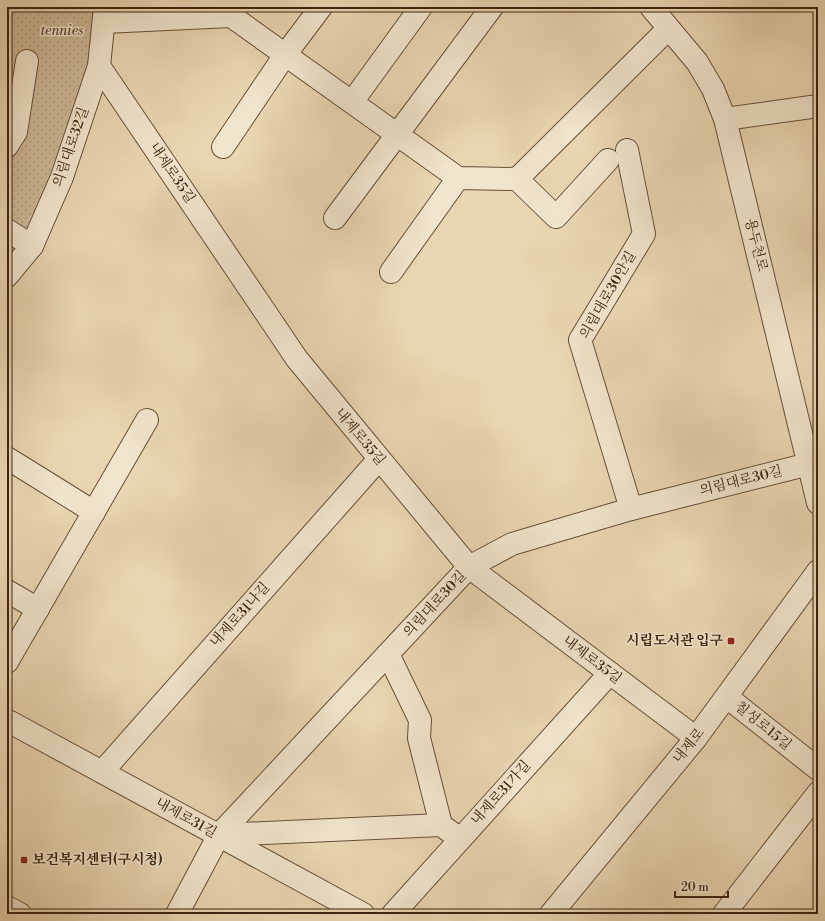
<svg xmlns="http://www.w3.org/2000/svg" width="825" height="921" font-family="'Libre Bodoni','Noto Serif KR',serif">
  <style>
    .green { fill: url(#green-dots); stroke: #846e53 }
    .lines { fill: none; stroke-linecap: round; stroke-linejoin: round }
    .minor-casing { stroke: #675038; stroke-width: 24 }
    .minor { stroke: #f1e4cc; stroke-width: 22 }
    .poi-dot { fill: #8f2418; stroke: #f1e4cc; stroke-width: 1.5 }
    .labels { text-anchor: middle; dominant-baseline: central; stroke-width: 3; stroke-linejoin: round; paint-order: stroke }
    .park-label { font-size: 14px; font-style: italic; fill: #604932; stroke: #f1e4cc }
    .street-label { font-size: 14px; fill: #3c2410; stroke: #f1e4cc }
    .poi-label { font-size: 14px; font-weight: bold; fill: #3c2410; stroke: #f1e4cc; text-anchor: end }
  </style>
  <defs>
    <pattern id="green-dots" width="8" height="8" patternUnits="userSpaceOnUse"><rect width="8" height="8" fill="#ccb796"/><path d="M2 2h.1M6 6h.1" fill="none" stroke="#b09d80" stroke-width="1.8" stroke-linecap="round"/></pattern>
  </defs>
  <rect width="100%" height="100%" fill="#e9d5b1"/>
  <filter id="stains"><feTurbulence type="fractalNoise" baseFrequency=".005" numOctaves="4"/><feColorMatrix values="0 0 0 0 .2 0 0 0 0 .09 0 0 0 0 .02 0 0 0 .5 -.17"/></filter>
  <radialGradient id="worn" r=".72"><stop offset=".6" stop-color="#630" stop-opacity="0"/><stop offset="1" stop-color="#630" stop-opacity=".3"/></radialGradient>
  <path class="green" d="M7,7h98l-43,170 -55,87z"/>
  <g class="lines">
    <defs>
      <g id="minor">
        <path d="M224,7l7,9 227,162 59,1 151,-150"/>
        <path d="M651,7l46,55 16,27 12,30 93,384"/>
        <path d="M104,22l127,-6"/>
        <path d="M99,66l198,293 172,208 227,171"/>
        <path d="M352,102l69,-95"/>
        <path d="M725,119l93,-13"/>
        <path d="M7,146l9,-14 11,-71"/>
        <path d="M223,147l62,-92 36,-48"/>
        <path d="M627,150l17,84 -64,106 51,169"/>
        <path d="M517,179l39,38 52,-57"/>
        <path d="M335,218l157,-211"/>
        <path d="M7,230l25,16"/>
        <path d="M391,272l67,-94"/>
        <path d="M7,276l25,-30 30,-69 37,-111 6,-59"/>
        <path d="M7,458l87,54"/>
        <path d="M7,591l31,18"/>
        <path d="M388,654l32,66 -1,18 22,87"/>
        <path d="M7,662l140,-242"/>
        <path d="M727,697l91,72"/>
        <path d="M10,722l353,192"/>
        <path d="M102,772l277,-313"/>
        <path d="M219,835l222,-10 19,14"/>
        <path d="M7,907l13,7"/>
        <path d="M177,914l42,-79 250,-268 43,-23 119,-35 178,-45"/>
        <path d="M393,914l217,-241"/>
        <path d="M551,914l145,-176 122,-167"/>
        <path d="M724,914l94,-121"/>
      </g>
    </defs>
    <use href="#minor" class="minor-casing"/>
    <use href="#minor" class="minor"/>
  </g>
  <g class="poi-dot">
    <rect x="727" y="637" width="8" height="8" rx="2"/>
    <rect x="20" y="856" width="8" height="8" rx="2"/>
  </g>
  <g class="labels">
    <g class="park-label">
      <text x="62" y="31">tennies</text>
    </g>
    <g class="street-label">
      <text transform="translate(71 147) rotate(-71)">의림대로32길</text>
      <text transform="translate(172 173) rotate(56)">내제로35길</text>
      <text transform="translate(756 245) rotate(76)">용두천로</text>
      <text transform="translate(608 295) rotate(-60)">의림대로30안길</text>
      <text transform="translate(360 437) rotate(50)">내제로35길</text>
      <text transform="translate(741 481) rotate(-14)">의림대로30길</text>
      <text transform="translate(435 604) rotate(-47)">의림대로30길</text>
      <text transform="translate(240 615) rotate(-48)">내제로31나길</text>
      <text transform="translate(592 660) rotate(37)">내제로35길</text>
      <text transform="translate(763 726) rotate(39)">칠성로15길</text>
      <text transform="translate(689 746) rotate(-51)">내제로</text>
      <text transform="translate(501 793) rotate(-48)">내제로31가길</text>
      <text transform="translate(186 818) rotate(29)">내제로31길</text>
    </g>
    <g class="poi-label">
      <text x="723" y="641">시립도서관 입구</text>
      <text x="32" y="860" text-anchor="start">보건복지센터(구시청)</text>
    </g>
  </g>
  <rect width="825" height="921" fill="none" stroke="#e9d5b1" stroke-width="24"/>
  <rect x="8" y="8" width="809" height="905" fill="none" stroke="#3c2410" stroke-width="2"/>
  <rect x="12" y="12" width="801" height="897" fill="none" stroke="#3c2410"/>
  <path d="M675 891v6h53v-6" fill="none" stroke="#3c2410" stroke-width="2"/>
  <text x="681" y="891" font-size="12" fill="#3c2410" stroke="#f1e4cc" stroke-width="3" paint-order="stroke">20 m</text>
  <rect width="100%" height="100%" filter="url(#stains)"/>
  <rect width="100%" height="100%" fill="url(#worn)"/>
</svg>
